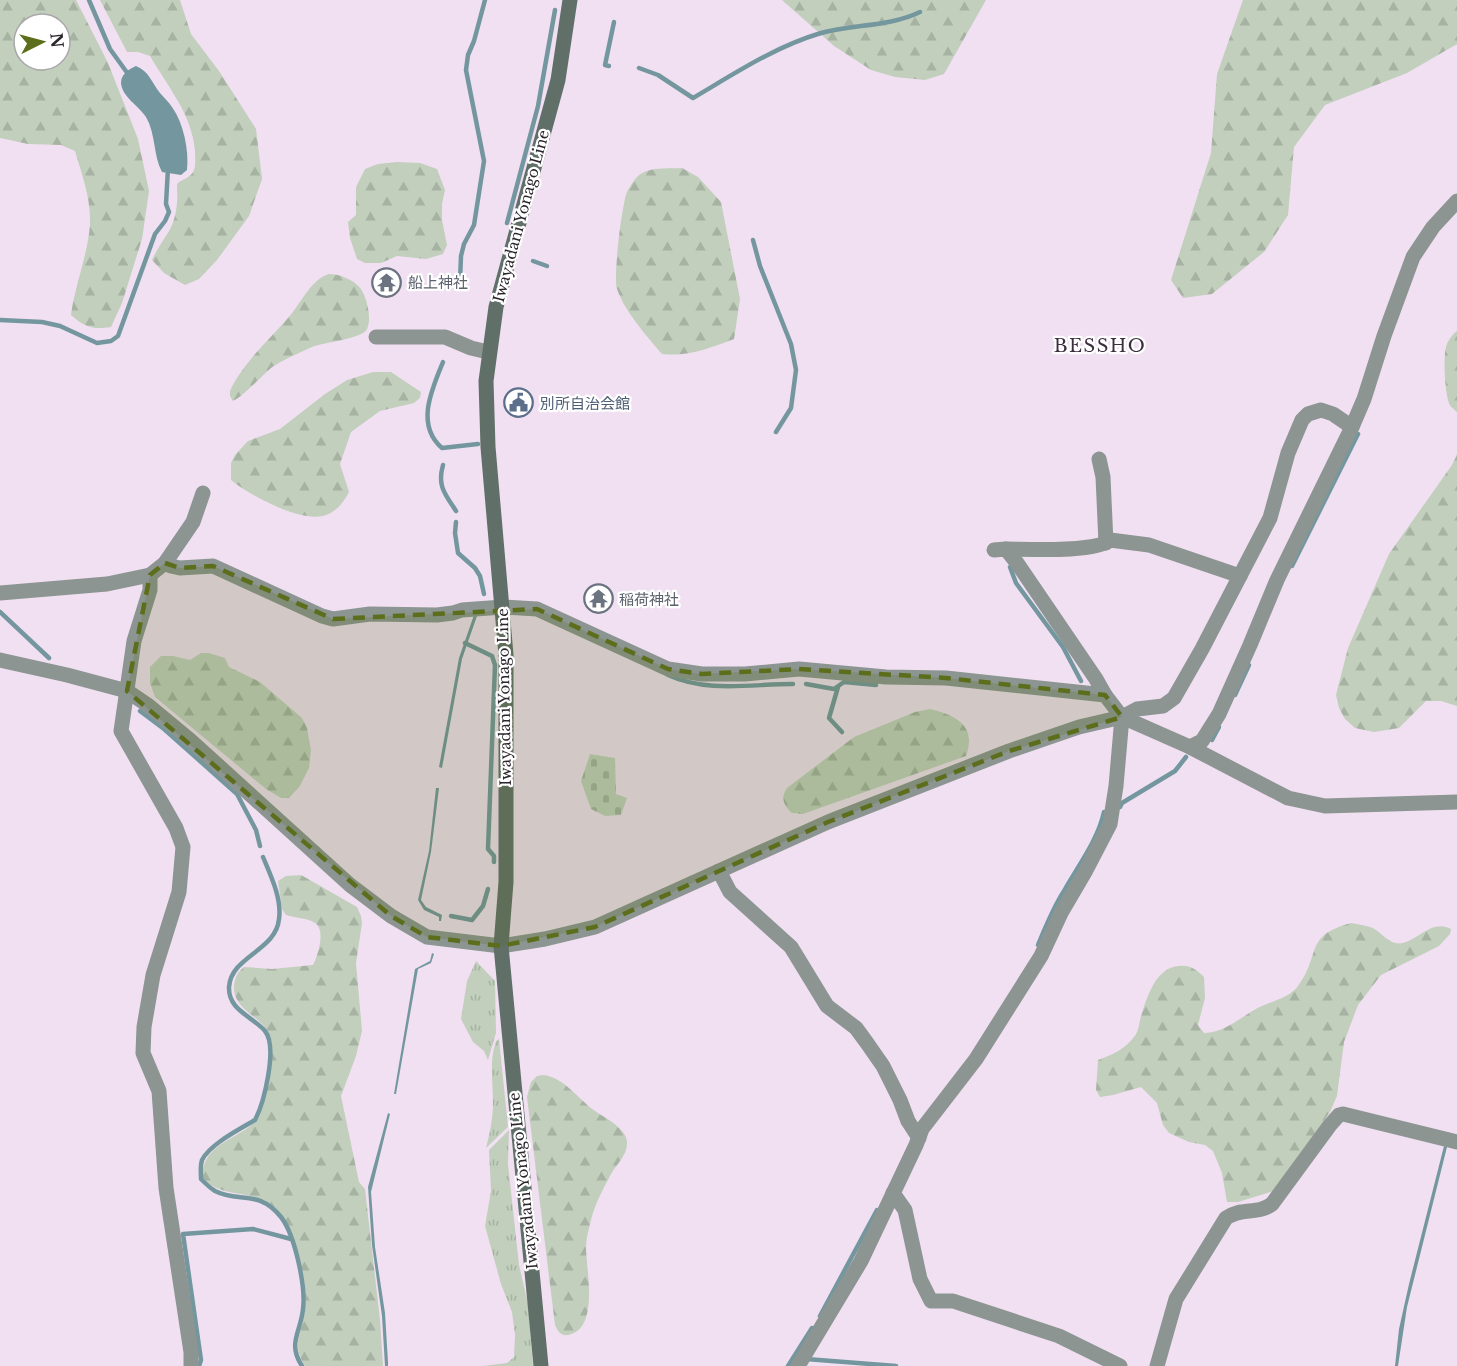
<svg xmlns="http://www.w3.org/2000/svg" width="1457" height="1366" font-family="'Libre Baskerville','Noto Sans JP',serif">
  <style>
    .grass { fill: url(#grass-tufts) }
    .forest { fill: url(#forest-firs); fill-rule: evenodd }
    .cemetery { fill: url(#cemetery-stones) }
    .water { fill: #74979f }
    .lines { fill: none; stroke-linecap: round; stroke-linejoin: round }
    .stream { stroke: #74979f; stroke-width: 4.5 }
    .minor { stroke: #8c9591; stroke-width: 15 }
    .tertiary { stroke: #8c9591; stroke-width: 15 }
    .secondary { stroke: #616f69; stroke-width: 15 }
    .marked { fill: #5c6e1b; fill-opacity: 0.2; stroke: #5c6e1b; stroke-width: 4.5; stroke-dasharray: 12 8; stroke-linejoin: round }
    .labels { text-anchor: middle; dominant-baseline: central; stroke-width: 4.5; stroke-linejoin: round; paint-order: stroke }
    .street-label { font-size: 15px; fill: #2a242b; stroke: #fff }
    .worship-label { font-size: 15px; fill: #5b616d; stroke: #fff; text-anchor: start }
    .service-label { font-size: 15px; fill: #4e5e75; stroke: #fff; text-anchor: start }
    .quarter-label { font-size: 18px; letter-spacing: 1.5px; fill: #3c2f3d; stroke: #fff }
  </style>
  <defs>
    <pattern id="grass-tufts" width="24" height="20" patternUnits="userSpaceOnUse" patternTransform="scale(1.5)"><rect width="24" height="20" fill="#c1cfbc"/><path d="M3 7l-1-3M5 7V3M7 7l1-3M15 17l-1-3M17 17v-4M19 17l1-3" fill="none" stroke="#a6b2a2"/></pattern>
    <pattern id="forest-firs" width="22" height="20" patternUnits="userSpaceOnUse" patternTransform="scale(1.5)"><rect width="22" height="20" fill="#c1cfbc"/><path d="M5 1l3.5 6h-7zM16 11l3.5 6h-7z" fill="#a6b2a2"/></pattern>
    <pattern id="cemetery-stones" width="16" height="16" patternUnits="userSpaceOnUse" patternTransform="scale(1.5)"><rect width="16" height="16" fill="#c1cfbc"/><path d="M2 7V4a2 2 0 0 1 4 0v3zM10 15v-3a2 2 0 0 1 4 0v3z" fill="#a6b2a2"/></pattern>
  </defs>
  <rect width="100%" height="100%" fill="#f1e0f2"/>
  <g class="grass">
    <path d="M476,961l19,20 1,52 -8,27 -4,-9 -11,-9 -12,-23 6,-38z"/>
    <path d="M499,1039l9,88 -22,21c4,-15 7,-30 7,-46 0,-22 -4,-40 3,-61z"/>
    <path d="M509,1130l-1,34 11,101 9,39 5,62h-50l24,-3 7,-6 1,-22 -3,-23 -11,-28 -16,-58 6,-35 -2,-41z"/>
  </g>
  <g class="forest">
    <path d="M0,0h76l32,63 30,76 11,52 -7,48 -20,64 -11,24c-19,3 -26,0 -40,-12 4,-31 17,-60 19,-91 1,-26 -8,-49 -15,-73l-14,-6 -33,-1 -28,-6zM24,24h36v36h-36z"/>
    <path d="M100,0h80l11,34 28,37 37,58 6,50 -13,37 -32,44 -18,19 -14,6 -21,-12 -12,-13c5,-11 11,-19 17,-29 8,-13 9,-31 8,-47 5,-5 14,-6 17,-14 2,-6 1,-13 1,-19 -3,-37 -27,-64 -45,-95l-12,-4h-11z"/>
    <path d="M782,0h204l-42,74 -19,6 -30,-3 -24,-7 -37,-24z"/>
    <path d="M1243,0h214v44l-50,29 -82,32 -31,42 -6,68 -24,37 -52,42 -29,4 -12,-18 40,-127 6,-79z"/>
    <path d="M397,162l23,1 17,6 8,21 -3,14v16l5,25 -4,9 -17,5 -29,-3 -16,7h-16l-8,-4 -7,-21 -2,-16 8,-7v-28l9,-18 13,-5z"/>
    <path d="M682,168l16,9 23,25 19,97 -6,40c-24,9 -46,18 -72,15 -16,-19 -37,-42 -45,-65 -4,-12 5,-85 10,-97 2,-4 7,-12 10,-15 11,-11 31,-8 45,-9z"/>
    <path d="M329,274c11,0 25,6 32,15 6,10 11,29 6,40 -5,10 -42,13 -55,18 -13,6 -30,13 -41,21 -9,8 -29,29 -38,33l-3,-5v-5c13,-28 38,-50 58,-73 13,-14 22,-38 41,-44z"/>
    <path d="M1457,331v81c-1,-1 -7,-6 -7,-7 -5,-8 -7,-49 -4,-58 2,-7 6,-12 11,-16z"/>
    <path d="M373,372h18l30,20 -1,6 -6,5 -34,8 -29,21 -11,32 9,28c-5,10 -12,19 -23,23 -24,9 -77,-20 -95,-35v-17l4,-8 13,-14 32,-12 45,-35 22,-14z"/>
    <path d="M1457,454v252l-16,-5h-15l-27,27 -25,4 -19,-4 -10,-9 -6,-11 -3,-13 12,-47 41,-94 63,-89z"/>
    <path d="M201,653h8l16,5 4,9 31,15 42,36 5,10 4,22 -2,18 -9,18 -11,12h-8l-15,-9 -111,-92 -5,-14v-16l11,-11h12l17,4z"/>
    <path d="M930,709c26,6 47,17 36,47l-163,58 -11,-1c-8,-6 -12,-16 -5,-25l67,-51 61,-25z"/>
    <path d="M301,875l56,32 4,9 1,7 -6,40 6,68 -6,25 -15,40 18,86 6,7 15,131 3,46h-78c-15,-24 -2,-33 0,-57 3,-25 -8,-72 -22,-92 -23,-33 -57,-14 -80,-39 -3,-33 34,-38 53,-57 8,-8 13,-41 14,-53 1,-9 4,-22 0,-32 -7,-20 -37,-25 -36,-50 1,-9 4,-14 10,-19l28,2 41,-4c5,-10 13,-35 2,-42 -7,-5 -21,-5 -29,-8l-4,-6 -4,-28 8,-5z"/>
    <path d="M1351,923c6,1 13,2 19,4 12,4 18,19 33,16 15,-3 29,-24 48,-14l-1,5 -11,12 -58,29 -23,30 -14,37 -7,54 -7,16 -56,79 -36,11h-11l-5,-29 -9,-22 -8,-6 -16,-3 -20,-9 -6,-8 -6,-22 -16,-16 -28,8 -13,2 -4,-7 2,-30c14,-5 27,-11 36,-23 4,-4 5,-12 6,-17 6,-20 15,-53 39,-54 11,-1 18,4 25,11l1,21 -7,27 6,8c21,-1 33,-13 50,-23 13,-8 35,-11 44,-24 24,-32 5,-50 53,-63z"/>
    <path d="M543,1075c21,2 36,25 52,36 9,6 19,11 26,19 3,3 6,8 6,12 1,12 -10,22 -16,32 -8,15 -16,30 -20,46 -2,9 -5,18 -5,27 0,22 14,82 -18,88 -8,1 -10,-4 -13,-10l-28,-228 4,-15 6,-6z"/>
  </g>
  <path class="cemetery" d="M590,754l25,4 1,36 11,4 -6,17 -16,1 -14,-7 -10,-28z"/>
  <g class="water">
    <path d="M136,66c13,5 16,17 24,27 4,5 9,9 12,14 12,17 17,44 15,63l-6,5 -19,-3c-9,-17 -6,-38 -16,-55 -7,-11 -24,-20 -25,-34 0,-9 8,-14 15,-17z"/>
    <path d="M474,615l3,1 -15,43 -20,109 -3,-1 20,-109z"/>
    <path d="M436,788h3l-8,64 -10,48 5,7 16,8 -1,6h-2v-4l-15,-7 -6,-10 11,-49z"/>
    <path d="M432,953l2,1 -3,9 -13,6 -22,125h-2l21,-125 15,-8z"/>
    <path d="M388,1113l2,1 -19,78 4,55 10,66 3,49v4h-3l-3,-50 -10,-71 -4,-58z"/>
    <path d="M1444,1146l3,1 -40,160 -9,59h-3l4,-37 10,-45z"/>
  </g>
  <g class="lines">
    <g class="stream">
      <path d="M89,0l21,49 18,25"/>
      <path d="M609,66l-4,-1 9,-43"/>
      <path d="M639,68l19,7 35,23c41,-24 81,-51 128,-65 32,-9 68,-6 99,-21"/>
      <path d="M507,223l31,-117 17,-96"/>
      <path d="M753,240l7,26 31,78 5,26 -5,38 -15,24"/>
      <path d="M533,261l14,5"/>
      <path d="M460,281l1,-25 3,-12 10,-19 10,-64 -18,-91 2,-15 6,-14 11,-41"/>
      <path d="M0,320l42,2 18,4 37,17 14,-2 7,-5 37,-102 10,-13 4,-9 -3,-8 2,-36"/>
      <path d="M443,362c-11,27 -28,63 -1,86l36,-4"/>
      <path d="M443,465c-6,21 2,29 13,46"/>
      <path d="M456,522l-1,11 3,20 17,15 5,8 4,18"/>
      <path d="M1292,566l66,-132"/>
      <path d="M1010,567l6,16 47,64 18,34"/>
      <path d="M0,612l49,46"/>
      <path d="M465,643l27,13 3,9 -7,184 6,7v6"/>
      <path d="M668,675c39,18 83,9 125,9"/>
      <path d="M806,684l28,5 10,-7 32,3"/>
      <path d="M838,687l-9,31 13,14"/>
      <path d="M1235,695l14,-30"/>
      <path d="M140,711l24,18 73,65 19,36 4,16"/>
      <path d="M1212,740l7,-13"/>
      <path d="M1120,807l2,-4 53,-32 11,-14"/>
      <path d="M263,857c8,19 19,42 16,62 -3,32 -48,37 -50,68 -1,23 23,29 36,44 13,16 -1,72 -10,89 -15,9 -45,24 -53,40 -2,6 -1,12 -1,19 4,4 9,9 14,12 23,12 44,-2 66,26 14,18 25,70 22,92 -2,23 -16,34 -1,57"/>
      <path d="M451,916l21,4 11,-14 5,-17"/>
      <path d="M1038,945c8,-19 15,-37 26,-54 14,-25 34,-51 40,-79"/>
      <path d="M820,1316l57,-106"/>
      <path d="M806,1359l90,7"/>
      <path d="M199,1366l2,-6 -18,-126 70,-5 38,10"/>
      <path d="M788,1366l24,-38"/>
    </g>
    <g class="minor">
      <path d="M376,337h69l26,11 17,4"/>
      <path d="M1099,459l4,18 3,66"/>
      <path d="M1006,549c22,0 88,4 104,-9l39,5 91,31"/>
      <path d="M994,550l12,-1 11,14 79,116 9,16"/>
      <path d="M165,563l6,3 9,2 33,-2 109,50 11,3 37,-5 67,1 16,-2 9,-3 41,-3 34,2 131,60 34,5h43l54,-5 87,8 60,1 159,17 17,22 -6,69 -6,38 -25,48 -24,41 -20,43 -65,103 -54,70 -6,16 -55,116 -63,105"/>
      <path d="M150,575v15l-16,51 -13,90 55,97 7,19 -4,45 -26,83 -9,52 -1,26 16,38 7,97 25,164v14"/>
      <path d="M0,593l107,-9 43,-9 15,-12 28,-41 10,-29"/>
      <path d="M1122,717l15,-8 26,-3 11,-8 28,-49 68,-131 18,-65 14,-33 6,-6 13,-4 12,4 19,13"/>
      <path d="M1190,747l12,-6 17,-27 31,-69 27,-65 75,-153 12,-28 20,-63 29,-79 20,-30 24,-26"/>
      <path d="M719,871l11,21 61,55 36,59 29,22 11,15 16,23 17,34 8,21 11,17"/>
      <path d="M893,1193l12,17 15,69 11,22h22l106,35 61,30"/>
      <path d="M1157,1366l19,-67 50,-81c15,-11 32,-3 46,-14l58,-79 9,-10 4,-1 114,28"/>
    </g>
    <path class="tertiary" d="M0,660l67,15 60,16 22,15 41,34 160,145 41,31 36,21 74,9 44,-7 50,-12 233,-105 181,-71 70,-24 43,-10 68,30 98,51 37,8 132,-4"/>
    <path class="secondary" d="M541,1366l-40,-420 5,-64v-227l-18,-208 -2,-66 10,-74 62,-227 12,-80"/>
  </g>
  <path class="marked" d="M165,563l15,5 33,-2 120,53 204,-10 131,60 34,5 97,-5 147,9 159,17 17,22 -113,34 -181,71 -233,105 -94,19 -74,-9 -36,-21 -264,-225 23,-116z"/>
  <defs>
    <symbol id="temple-ring" viewBox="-11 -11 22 22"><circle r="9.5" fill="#fff" stroke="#6b7280" stroke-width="1.5"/><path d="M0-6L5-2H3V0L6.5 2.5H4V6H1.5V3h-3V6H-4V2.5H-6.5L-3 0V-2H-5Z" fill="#6b7280"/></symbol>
    <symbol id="civic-ring" viewBox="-11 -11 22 22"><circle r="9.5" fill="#fff" stroke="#5c6f8a" stroke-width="1.5"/><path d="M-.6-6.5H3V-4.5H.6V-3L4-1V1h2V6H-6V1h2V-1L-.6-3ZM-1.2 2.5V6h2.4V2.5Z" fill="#5c6f8a"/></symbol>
  </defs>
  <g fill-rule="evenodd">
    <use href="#temple-ring" x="370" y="266" width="33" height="33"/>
    <use href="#civic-ring" x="502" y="386" width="33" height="33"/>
    <use href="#temple-ring" x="582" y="582" width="33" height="33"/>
  </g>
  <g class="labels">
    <g class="street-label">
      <text transform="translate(521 216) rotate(-75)">Iwayadani Yonago Line</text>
      <text transform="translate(504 697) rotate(-91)">Iwayadani Yonago Line</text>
      <text transform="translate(523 1181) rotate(-96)">Iwayadani Yonago Line</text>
    </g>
    <g class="worship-label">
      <text x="408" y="282">船上神社</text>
      <text x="619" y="599">稲荷神社</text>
    </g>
    <g class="service-label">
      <text x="540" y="403">別所自治会館</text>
    </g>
    <g class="quarter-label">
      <text x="1100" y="346">BESSHO</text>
    </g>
  </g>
  <g transform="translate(42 42) rotate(84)"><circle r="28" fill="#ffffff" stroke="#aaa7aa" stroke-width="1.5"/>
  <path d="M0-4.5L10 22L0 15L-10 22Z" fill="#5c6e1b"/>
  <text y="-9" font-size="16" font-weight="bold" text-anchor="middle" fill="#2a242b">N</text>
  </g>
</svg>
